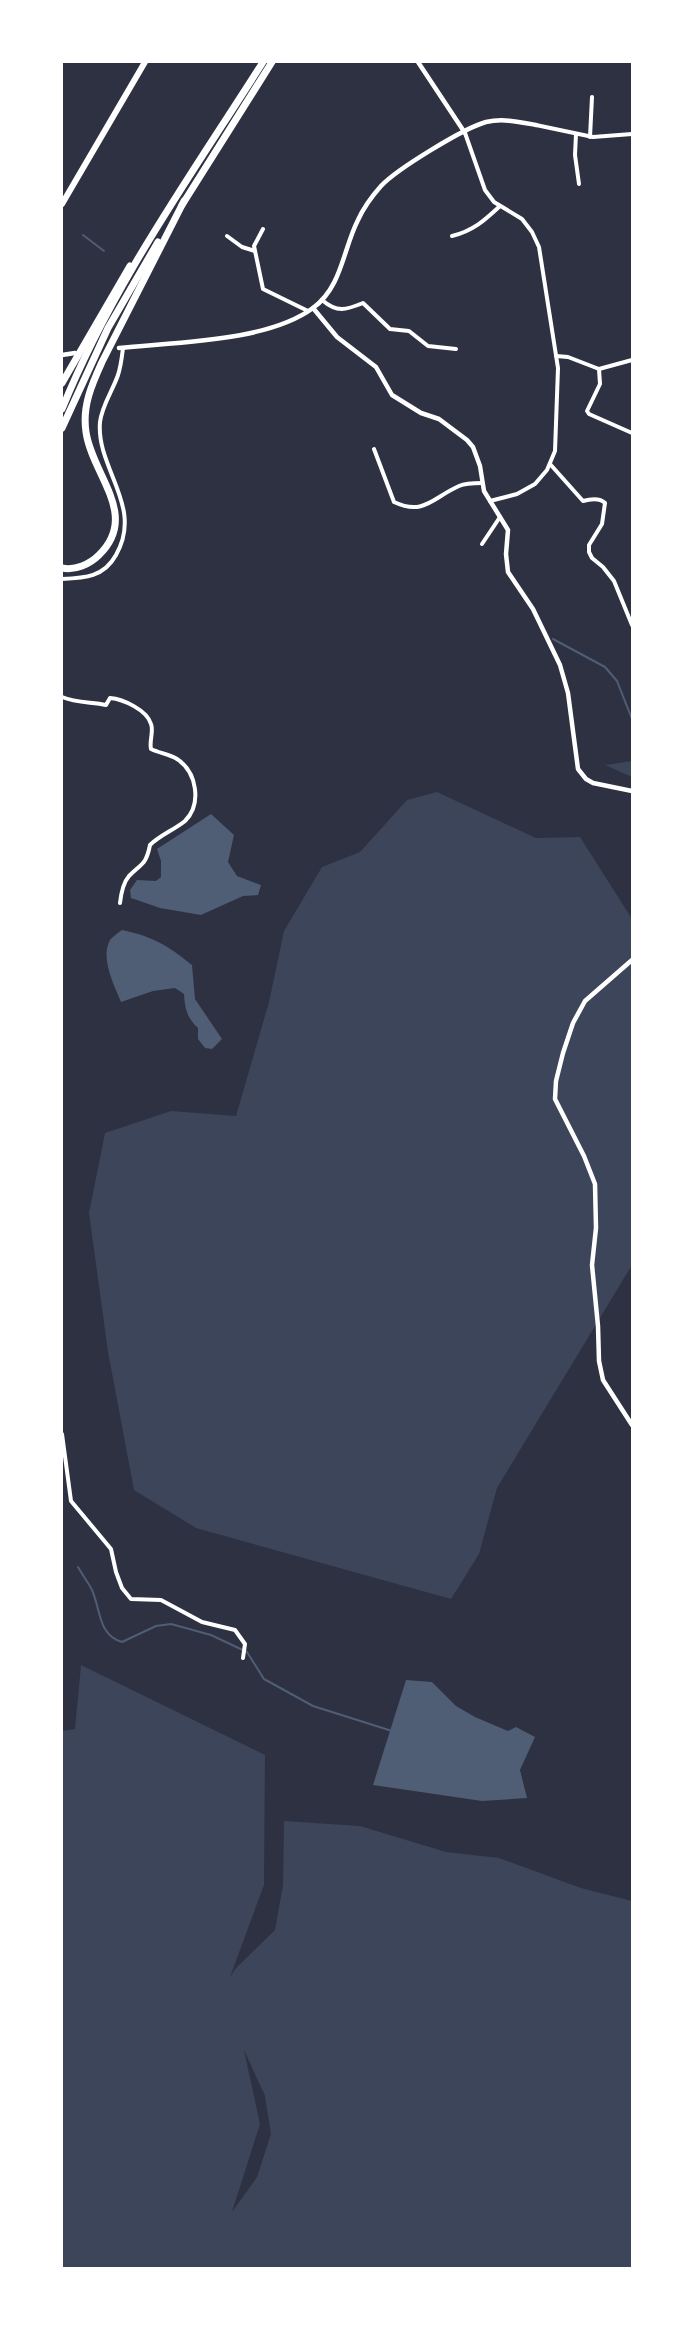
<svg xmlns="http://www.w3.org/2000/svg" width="694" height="2330" font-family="'Titillium Web',sans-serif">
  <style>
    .green { fill: #3c4559; fill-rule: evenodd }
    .water { fill: #4f5d75 }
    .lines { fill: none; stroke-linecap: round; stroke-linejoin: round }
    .stream { stroke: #4f5d75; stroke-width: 2 }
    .minor { stroke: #fff; stroke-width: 4 }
    .tertiary { stroke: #fff; stroke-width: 4.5 }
    .trunk { stroke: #fff; stroke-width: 6 }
    .motorway { stroke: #fff; stroke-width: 7 }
  </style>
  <rect width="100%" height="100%" fill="#2d3142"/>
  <g class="green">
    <path d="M632,761v16l-27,-12z"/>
    <path d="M437,792l99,46 44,-1 52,82v346l-135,223 -18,66 -28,45 -255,-71 -62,-38 -26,-138 -19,-139 16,-80 66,-22 65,5 33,-114 15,-71 38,-64 38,-15 47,-52z"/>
    <path d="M81,1665l184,90 -1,130 -34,92 6,-9 39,-38 8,-45 1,-64 76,5 86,26 53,6 82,30 51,13v367h-570v-537l13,-2zM244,2050l21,46 6,38 -14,43 -25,35 28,-88z"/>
  </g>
  <g class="water">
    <path d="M211,814l23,21 -6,27 9,14 24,9 -3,10 -15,1 -42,19 -41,-7 -29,-10 -1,-8 7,-10 19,1 5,-4v-16l-4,-12z"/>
    <path d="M122,930c32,7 45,15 70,35l3,34 27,40 -10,10 -7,-1 -7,-9v-11c-11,-10 -13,-19 -14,-34l-9,-6 -22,3 -32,11c-7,-17 -21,-44 -11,-62 3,-4 8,-7 12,-10z"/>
    <path d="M406,1680l26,2 24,24 19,11 33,14 8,-4 19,10 -15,33 7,28 -45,3 -109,-16z"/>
  </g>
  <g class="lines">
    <g class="stream">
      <path d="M83,235l21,16"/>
      <path d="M553,639l52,28 12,14 15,38"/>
      <path d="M78,1567c4,7 9,14 13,21 10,19 6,47 31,54l34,-16 15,-2 40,11 36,17 17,27 49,27 79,25"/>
    </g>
    <g class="minor">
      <path d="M536,125l57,12 39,-3"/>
      <path d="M465,133l20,57 9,12 28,17 10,13 7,15 19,121 -3,83 -8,19 -12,14 -18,10 -27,7"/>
      <path d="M576,134l-1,21 4,29"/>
      <path d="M590,137l2,-40"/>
      <path d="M263,229l-9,17 9,43 45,22"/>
      <path d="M227,236l15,11 13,4"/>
      <path d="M452,236c21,-5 33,-16 48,-30"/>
      <path d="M322,300c15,13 24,10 41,3l27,26 19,2 19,15 28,3"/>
      <path d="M556,356l12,1 31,12 33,-9"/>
      <path d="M599,369l1,15 -13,27 2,3 43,19"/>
      <path d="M374,449l20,53c30,14 38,-4 65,-16 7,-3 16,-3 23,-3"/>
      <path d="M550,464l33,37c7,-2 16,-4 22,2l-3,21 -13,21v7l3,6 11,9 11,14 18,44"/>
      <path d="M482,544l18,-27"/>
      <path d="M62,579c23,-1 42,-2 54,-24 28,-49 -20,-86 -16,-133 2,-17 13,-32 18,-47 3,-9 4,-19 5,-27"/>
      <path d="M62,697c14,6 29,5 44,8l4,-7c13,1 37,12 41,26 3,7 -2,17 0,25 8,4 18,5 26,10 20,13 25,45 8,62 -11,9 -25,14 -35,24 -4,20 -8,18 -21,31 -6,7 -8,18 -9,27"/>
      <path d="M62,1434l9,67 40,48 5,23 6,16 9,11 30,1 41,22 33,8 10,14 -2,14"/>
    </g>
    <g class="tertiary">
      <path d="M418,62l47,71"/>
      <path d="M313,308l24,29 39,30 16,28 29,18 18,6 28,21 6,7 7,19 4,25 24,39 -2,24 2,18 25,37 27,56 8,28 10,76 8,10 7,4 39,8"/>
      <path d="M119,348c56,-6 148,-6 194,-40 29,-21 30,-59 45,-88 5,-11 15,-25 23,-34 16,-17 83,-58 105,-64 17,-4 34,0 50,3"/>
      <path d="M62,355l13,-2"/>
      <path d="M632,960l-47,41 -12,22 -10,30 -7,28 -1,18 29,57 11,28 1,44 -4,37 6,61 1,35 4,19 29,45"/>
    </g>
    <path class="trunk" d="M62,204l83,-142"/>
    <g class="motorway">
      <path d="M182,205l90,-143"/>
      <path d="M62,383l68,-117"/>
      <path d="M62,409c50,-124 130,-235 201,-347"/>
      <path d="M62,428l46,-100 50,-86"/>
      <path d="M62,568c13,3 28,-4 37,-13 41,-40 -7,-80 -13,-123 -4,-26 6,-48 16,-70l82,-161"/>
    </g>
  </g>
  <rect width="694" height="2330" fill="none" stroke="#ffffff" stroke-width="126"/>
</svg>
